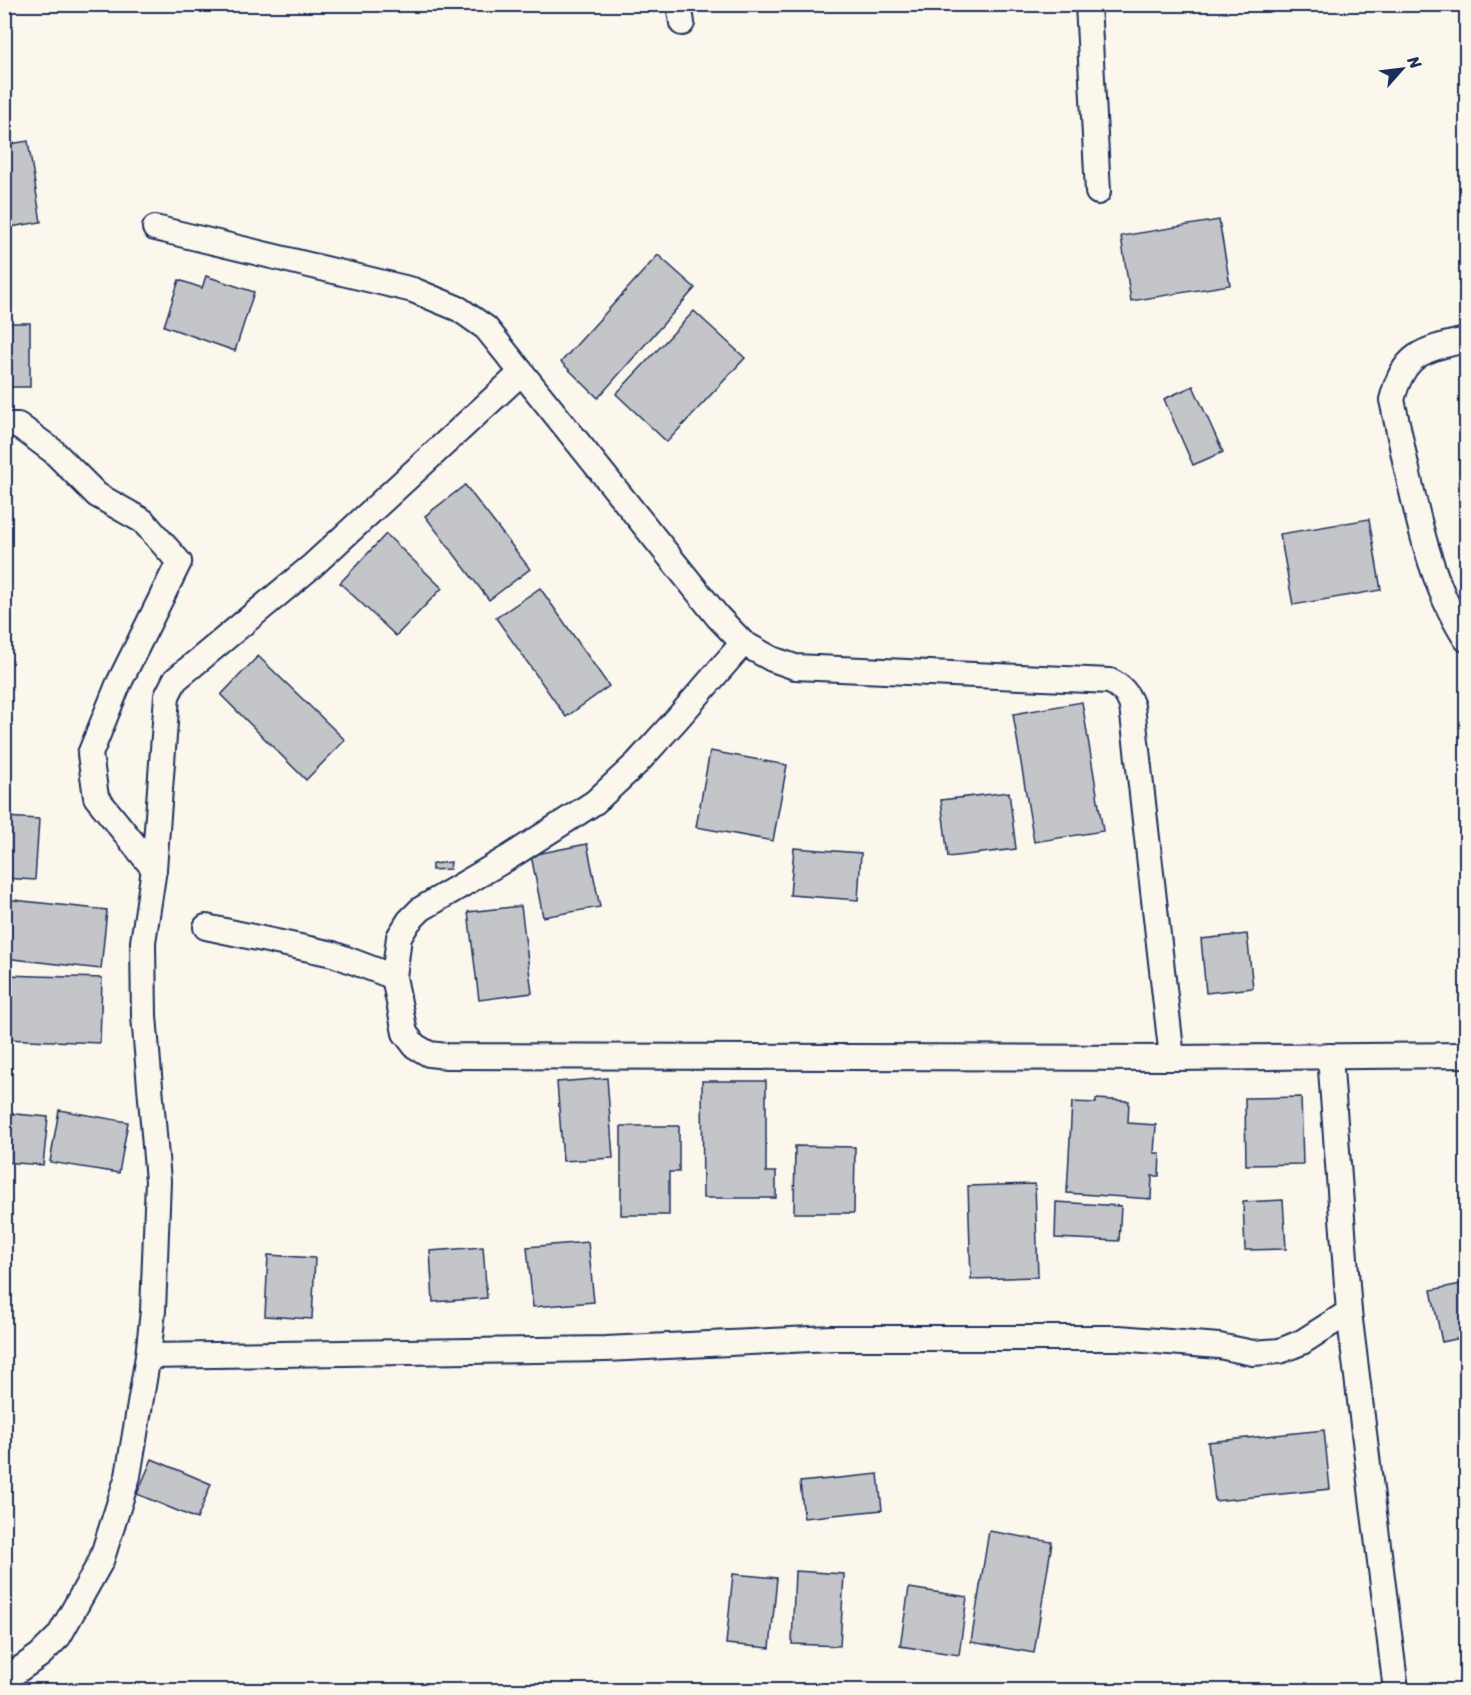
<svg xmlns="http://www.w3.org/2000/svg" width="1471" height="1695" font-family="Sriracha,sans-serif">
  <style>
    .building { fill: #c3c5c9; stroke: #1b2f5e; stroke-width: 1.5 }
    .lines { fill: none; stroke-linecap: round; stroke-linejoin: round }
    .street-casing { stroke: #1b2f5e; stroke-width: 28 }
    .street { stroke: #fbf7ec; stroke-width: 24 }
  </style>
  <rect width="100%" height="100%" fill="#fbf7ec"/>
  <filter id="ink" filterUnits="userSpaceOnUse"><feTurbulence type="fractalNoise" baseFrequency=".0167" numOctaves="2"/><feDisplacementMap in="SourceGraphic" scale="12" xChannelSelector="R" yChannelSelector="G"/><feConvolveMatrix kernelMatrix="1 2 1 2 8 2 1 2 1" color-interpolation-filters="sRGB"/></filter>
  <g filter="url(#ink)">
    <g class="building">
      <path d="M28,141l13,81 -37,6v-83z"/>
      <path d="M1219,220l11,65 -99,16 -10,-65z"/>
      <path d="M658,255l37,33 -97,110 -37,-36z"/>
      <path d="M206,276l48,16 -19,59 -71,-25 15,-46 23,8z"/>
      <path d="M694,311l51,47 -78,84 -51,-48z"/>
      <rect x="4" y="323" width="26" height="64"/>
      <path d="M1193,386l30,66 -30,13 -29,-66z"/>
      <path d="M465,485l65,84 -41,31 -64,-84z"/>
      <path d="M1369,519l12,71 -88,15 -13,-71z"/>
      <path d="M386,534l56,54 -46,48 -56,-53z"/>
      <path d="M540,588l69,98 -43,31 -70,-99z"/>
      <path d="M258,656l87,84 -39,40 -85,-85z"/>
      <path d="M1082,702l21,129 -69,11 -21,-128z"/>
      <path d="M710,751l77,14 -14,76 -77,-14z"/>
      <path d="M1009,792l7,57 -68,8 -7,-57z"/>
      <path d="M4,817l35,2 -4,61 -31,-2z"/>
      <path d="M587,844l13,63 -57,10 -12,-62z"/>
      <path d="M794,848l67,5 -3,47 -68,-5z"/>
      <path d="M451,862l-1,7 -18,1v-6z"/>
      <path d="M4,899l103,11 -6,59 -97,-11z"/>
      <path d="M521,906l11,87 -53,7 -11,-88z"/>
      <path d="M1247,934l6,54 -47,5 -5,-54z"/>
      <path d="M4,975l98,3 -2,65 -96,-4z"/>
      <path d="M607,1078l6,80 -50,3 -6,-79z"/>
      <path d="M702,1081h64v91h10v26h-73z"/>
      <path d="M1301,1097l2,67 -57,1 -1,-67z"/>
      <path d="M1096,1099l33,2 -1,22 28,2 -2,28h6l-1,23h-7l-1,23 -84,-6 5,-91 24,1z"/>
      <path d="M59,1110l69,12 -9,51 -69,-11z"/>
      <path d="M4,1113l44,4 -5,48 -39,-3z"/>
      <path d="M621,1126h58v46h-10v43h-48z"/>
      <path d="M795,1146l60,1 -1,66h-60z"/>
      <path d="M1035,1184l3,93 -67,2 -3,-93z"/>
      <path d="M1283,1200l3,49 -41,1 -2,-48z"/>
      <path d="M1056,1202l65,4 -2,35 -64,-3z"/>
      <path d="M588,1242l6,60 -61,5 -6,-60z"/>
      <path d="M483,1247l4,51 -54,4 -3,-51z"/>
      <path d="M268,1255l47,3 -3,61 -47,-3z"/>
      <path d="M1466,1283v54l-24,5 -11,-52z"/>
      <path d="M1324,1430l6,59 -115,12 -7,-59z"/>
      <path d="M152,1459l59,25 -14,35 -60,-25z"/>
      <path d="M878,1474l4,36 -78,8 -4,-36z"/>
      <path d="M989,1531l63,11 -18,111 -63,-11z"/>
      <path d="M795,1571l49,3 -4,72 -48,-2z"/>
      <path d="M733,1574l44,4 -7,70 -44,-4z"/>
      <path d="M909,1588l58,9 -8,58 -59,-9z"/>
    </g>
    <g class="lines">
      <defs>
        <g id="street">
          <path d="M679,4l3,19"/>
          <path d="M1088,4l10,188"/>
          <path d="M155,228l258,62 46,19 27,19 232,289 25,26 29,16 23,8 315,14c12,6 17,12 22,25l40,352"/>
          <path d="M1466,340c-44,10 -62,13 -74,60 17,74 32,176 74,239"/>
          <path d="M4,425h14l35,26 44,44 46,26 36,41 -61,123 -28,69 6,43 58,72"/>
          <path d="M743,643l-67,77 -39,43 -42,39 -84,54 -90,53 -12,12 -10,16 -5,40 11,56 10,13 14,8 18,2 725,2 294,-3"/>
          <path d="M206,927l127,27 61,23"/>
          <path d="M1330,1056l19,256 47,378"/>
          <path d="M148,1356l458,-7 225,-11h288l100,8 34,7 27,-2 22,-9 47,-30"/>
          <path d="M4,1680l36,-25 19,-19 42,-75 27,-85 20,-120 5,-45 5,-130 -14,-165 -1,-74 11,-73 13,-173 8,-16 137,-114 209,-193"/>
        </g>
      </defs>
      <use href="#street" class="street-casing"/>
      <use href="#street" class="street"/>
    </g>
  </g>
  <rect width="1471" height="1695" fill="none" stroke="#fbf7ec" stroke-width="24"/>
  <rect x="12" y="12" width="1447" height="1671" fill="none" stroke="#1b2f5e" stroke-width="2" filter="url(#ink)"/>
  <g transform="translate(1402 69) rotate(62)" stroke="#fbf7ec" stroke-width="4.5" paint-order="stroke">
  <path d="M0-4.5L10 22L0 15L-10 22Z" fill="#1b2f5e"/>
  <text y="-9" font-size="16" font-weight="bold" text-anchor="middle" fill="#1b2f5e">N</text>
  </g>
</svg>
